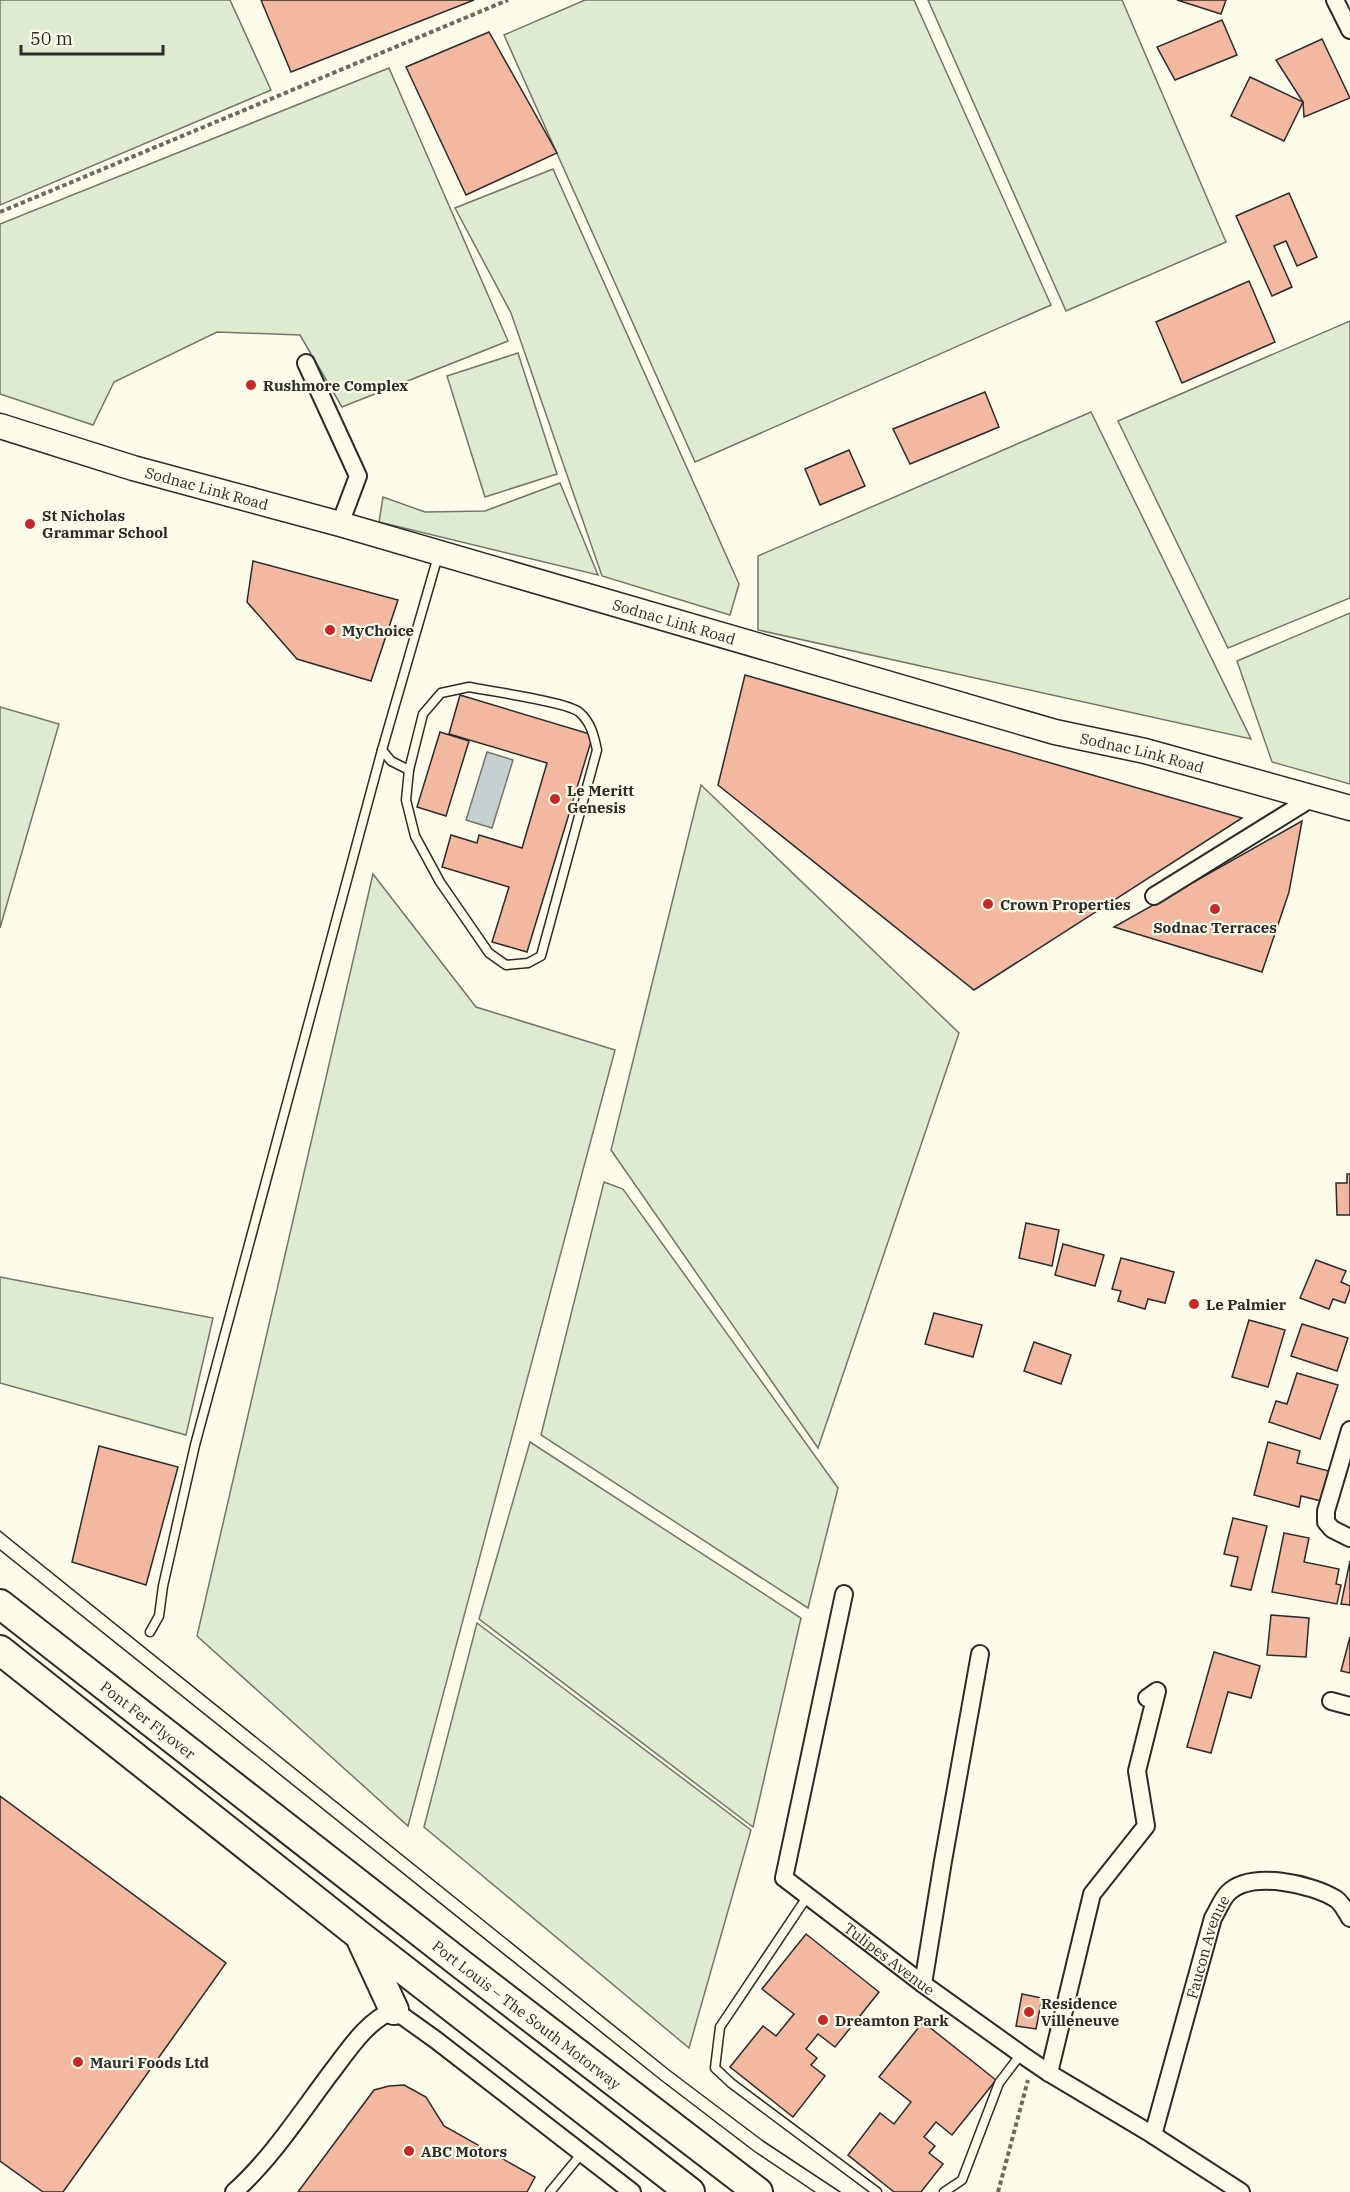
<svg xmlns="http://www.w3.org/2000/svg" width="1350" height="2192" font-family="'IBM Plex Serif',serif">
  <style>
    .green { fill: #deebd1; stroke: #74746e; stroke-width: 1.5 }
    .water { fill: #c7d0d0; stroke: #74746e; stroke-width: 1.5 }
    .building { fill: #f2b8a0; stroke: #2b2b2b; stroke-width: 1.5 }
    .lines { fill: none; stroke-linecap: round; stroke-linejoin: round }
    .service-casing { stroke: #2b2b2b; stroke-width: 11 }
    .minor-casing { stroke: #2b2b2b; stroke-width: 20 }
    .secondary-casing { stroke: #2b2b2b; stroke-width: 27 }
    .trunk-casing { stroke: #2b2b2b; stroke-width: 32 }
    .path { stroke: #6a6964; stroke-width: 4; stroke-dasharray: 4.5 3; stroke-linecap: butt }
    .service { stroke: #fdfbea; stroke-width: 8 }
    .minor { stroke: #fdfbea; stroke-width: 16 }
    .secondary { stroke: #fdfbea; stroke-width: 24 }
    .trunk { stroke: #fdfbea; stroke-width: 28 }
    .tram { stroke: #2b2b2b; stroke-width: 1.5 }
    .poi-dot { fill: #c62828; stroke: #fdfbea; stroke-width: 2 }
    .labels { text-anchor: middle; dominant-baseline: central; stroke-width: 4.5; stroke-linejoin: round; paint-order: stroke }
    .poi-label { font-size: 15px; font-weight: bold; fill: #2b2b2b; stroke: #fdfbea; text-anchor: start }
    .street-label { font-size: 15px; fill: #2b2b2b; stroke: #fdfbea }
  </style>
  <rect width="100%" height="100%" fill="#fdfbea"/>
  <g class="green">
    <path d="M0,0h230l41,90 -271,115z"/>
    <path d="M585,0h329l137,305 -356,157 -191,-427z"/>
    <path d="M928,0h194l104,242 -160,69z"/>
    <path d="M389,68l119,273 -166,66 -42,-72 -83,-3 -103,50 -21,43 -93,-31v-170z"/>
    <path d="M553,169l186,415 -9,31 -128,-39 -91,-263 -56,-105z"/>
    <path d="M1350,321v277l-122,50 -110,-227z"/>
    <path d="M518,353l39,121 -72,23 -38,-121z"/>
    <path d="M1091,412l160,327 -493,-109v-74z"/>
    <path d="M560,483l38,92 -219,-53 4,-25 42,15 60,-1z"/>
    <path d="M1350,613v171l-78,-22 -35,-101z"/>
    <path d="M0,707l59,17 -59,204z"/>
    <path d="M701,785l258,248 -141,415 -207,-298z"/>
    <path d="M373,874l103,133 139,43 -207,776 -211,-190z"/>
    <path d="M604,1182l19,7 215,299 -30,120 -267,-173z"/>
    <path d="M0,1277l213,41 -27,117 -186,-52z"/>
    <path d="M530,1442l271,176 -48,209 -274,-208z"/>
    <path d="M477,1623l274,207 -62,218 -265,-221z"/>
  </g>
  <path class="water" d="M487,752l26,8 -21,68 -26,-8z"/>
  <g class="building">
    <path d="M261,0h213l-183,72z"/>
    <path d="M1177,0h49l-5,14z"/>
    <path d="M1222,20l15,35 -62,25 -18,-33z"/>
    <path d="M489,32l68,121 -91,42 -60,-128z"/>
    <path d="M1322,39l28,59 -46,19 -1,-15 -27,-42z"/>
    <path d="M1250,77l53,25 -19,39 -53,-25z"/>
    <path d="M1289,193l28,64 -20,9 -11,-25 -12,5 18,41 -20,9 -36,-80z"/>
    <path d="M1249,281l26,61 -93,41 -26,-61z"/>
    <path d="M985,392l14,35 -89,37 -17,-35z"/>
    <path d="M849,450l16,36 -45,19 -15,-36z"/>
    <path d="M253,561l145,39 -27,81 -74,-22 -50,-57z"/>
    <path d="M745,675l497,143 -268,172 -256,-205z"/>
    <path d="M460,695l133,40 -66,217 -35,-10 17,-55 -67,-20 9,-32 26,8 2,-8 43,13 25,-85 -98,-29z"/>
    <path d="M440,732l29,9 -23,75 -29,-9z"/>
    <path d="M1302,821l-13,71 -27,80 -148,-45z"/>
    <path d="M1347,1174h3v41h-13l-1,-32h11z"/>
    <path d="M1026,1223l33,7 -7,36 -33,-8z"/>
    <path d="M1063,1244l41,11 -9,31 -40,-11z"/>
    <path d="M1121,1258l53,14 -9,31 -17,-4 -3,10 -27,-8 3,-10 -9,-2z"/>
    <path d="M1316,1260l30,11 -5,11 9,4v3l-5,14 -12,-4 -4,10 -29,-11z"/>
    <path d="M934,1313l48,12 -9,32 -48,-13z"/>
    <path d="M1249,1320l36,10 -17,57 -36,-10z"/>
    <path d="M1302,1324l46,14 -11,33 -46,-15z"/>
    <path d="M1034,1342l37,13 -10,29 -37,-13z"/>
    <path d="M1297,1373l41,12 -18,54 -51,-17 7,-21 11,3z"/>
    <path d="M1268,1442l32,9 -3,12 36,9 -8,30 -24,-6 -2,11 -45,-12z"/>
    <path d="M99,1446l79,21 -32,118 -74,-23z"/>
    <path d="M1233,1518l34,8 -16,64 -20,-4 7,-29 -14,-3z"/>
    <path d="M1284,1533l25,5 -5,24 35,7 -3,15 5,1 -4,19 -65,-12z"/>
    <path d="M1350,1561v44l-9,-1z"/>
    <path d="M1271,1615l38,3 -3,39 -39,-2z"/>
    <path d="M1350,1637v36l-9,-2z"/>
    <path d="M1214,1652l46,14 -9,32 -23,-6 -17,61 -24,-6z"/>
    <path d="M0,1796l226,167 -163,229h-20l-43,-31z"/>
    <path d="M806,1934l73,58 -44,55 -17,-13 -12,15 11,9 -6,7 14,11 -32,41 -63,-50 33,-41 13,10 18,-22 -32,-25z"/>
    <path d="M1022,1994l20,4 -6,31 -20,-3z"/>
    <path d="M923,2022l73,58 -44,55 -16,-13 -12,15 11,9 -6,7 14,11 -22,28h-27l-46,-37 32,-42 14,11 17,-22 -32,-25z"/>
    <path d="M404,2085l22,12 18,29 91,51 -8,15h-229l76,-102 15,-4z"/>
  </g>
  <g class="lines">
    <defs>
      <g id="service">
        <path d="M469,687c19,4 99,15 110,25 12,10 15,24 18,38l-56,206 -13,7 -22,2 -17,-12 -49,-71 -25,-46 -9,-36 3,-30 14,-56 18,-21z"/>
        <path d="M409,770l-18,-9 -9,-11 56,-194"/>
        <path d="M150,1632l9,-16 4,-30 32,-141 187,-695"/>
        <path d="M807,1897l-87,130 -5,41 16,15 146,109"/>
        <path d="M550,2192l32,-39"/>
        <path d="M944,2192l18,-12 37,-97 22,-29"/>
      </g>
      <g id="minor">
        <path d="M1335,0l15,30"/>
        <path d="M306,363l52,113 -18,48"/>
        <path d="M1154,896l158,-98"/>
        <path d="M1350,1430l-24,81v11l6,7 18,9"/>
        <path id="s1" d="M844,1594l-60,284 139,106 98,70 28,19 104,62 88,57"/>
        <path d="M1331,1701l19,5"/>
        <path d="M923,1984l20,-123 37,-207"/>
        <path d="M1049,2073l43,-179 54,-68 -9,-55 20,-80 -10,7"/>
        <path id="s2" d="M1153,2135l60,-217c5,-8 9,-19 15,-25 23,-23 84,-9 108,6 6,4 10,13 14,19"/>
        <path d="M234,2192c37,-33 66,-78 96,-118 18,-23 36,-53 64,-64l42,30 196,152"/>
      </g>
      <g id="secondary">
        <path id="s3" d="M0,426l133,42 207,56 715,208 90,19 205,57"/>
      </g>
      <g id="trunk">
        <path id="s4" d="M0,1604l461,360 297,228"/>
        <path d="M0,1650l359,285 331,257"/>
        <path d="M362,1941l32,69"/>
      </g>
    </defs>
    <use href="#service" class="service-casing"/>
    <use href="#minor" class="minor-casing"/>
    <use href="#secondary" class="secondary-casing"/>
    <use href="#trunk" class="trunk-casing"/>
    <g class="path">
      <path d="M0,212l508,-212"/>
      <path d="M998,2192l30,-112"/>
    </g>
    <use href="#service" class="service"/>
    <use href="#minor" class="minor"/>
    <use href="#secondary" class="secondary"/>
    <use href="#trunk" class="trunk"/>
    <g class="tram">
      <path d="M0,1531l669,539 94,71 77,51"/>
      <path d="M0,1550l661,530 93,71 61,41"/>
    </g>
  </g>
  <g class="poi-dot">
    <circle cx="251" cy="385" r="6"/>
    <circle cx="30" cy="524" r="6"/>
    <circle cx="330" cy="630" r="6"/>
    <circle cx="555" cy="799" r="6"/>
    <circle cx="988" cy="904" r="6"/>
    <circle cx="1215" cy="909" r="6"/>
    <circle cx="1194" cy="1304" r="6"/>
    <circle cx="1029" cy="2012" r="6"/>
    <circle cx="823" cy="2020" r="6"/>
    <circle cx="78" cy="2062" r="6"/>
    <circle cx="409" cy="2151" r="6"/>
  </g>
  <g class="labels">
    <g class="poi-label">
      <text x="263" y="385">Rushmore Complex</text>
      <text x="42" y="515">St Nicholas<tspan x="42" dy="17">Grammar School</tspan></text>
      <text x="342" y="630">MyChoice</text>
      <text x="567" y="790">Le Meritt<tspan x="567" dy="17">Genesis</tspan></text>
      <text x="1000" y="904">Crown Properties</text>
      <text x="1215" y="927" text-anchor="middle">Sodnac Terraces</text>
      <text x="1206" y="1304">Le Palmier</text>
      <text x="1041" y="2003">Residence<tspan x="1041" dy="17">Villeneuve</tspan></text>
      <text x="835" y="2020">Dreamton Park</text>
      <text x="90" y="2062">Mauri Foods Ltd</text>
      <text x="421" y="2151">ABC Motors</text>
    </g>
    <g class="street-label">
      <text stroke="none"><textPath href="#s3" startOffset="216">Sodnac Link Road</textPath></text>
      <text stroke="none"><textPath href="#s3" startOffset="702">Sodnac Link Road</textPath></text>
      <text stroke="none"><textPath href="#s3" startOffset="1188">Sodnac Link Road</textPath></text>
      <text stroke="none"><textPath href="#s4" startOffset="188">Pont Fer Flyover</textPath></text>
      <text stroke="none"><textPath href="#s2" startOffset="196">Faucon Avenue</textPath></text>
      <text stroke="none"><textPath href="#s1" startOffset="423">Tulipes Avenue</textPath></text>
      <text stroke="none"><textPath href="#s4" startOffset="668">Port Louis – The South Motorway</textPath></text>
    </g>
  </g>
  <path d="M21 45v9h142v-9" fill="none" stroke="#2b2b2b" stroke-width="3"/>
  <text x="30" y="45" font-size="18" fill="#2b2b2b" stroke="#fdfbea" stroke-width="4.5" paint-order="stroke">50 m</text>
</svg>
